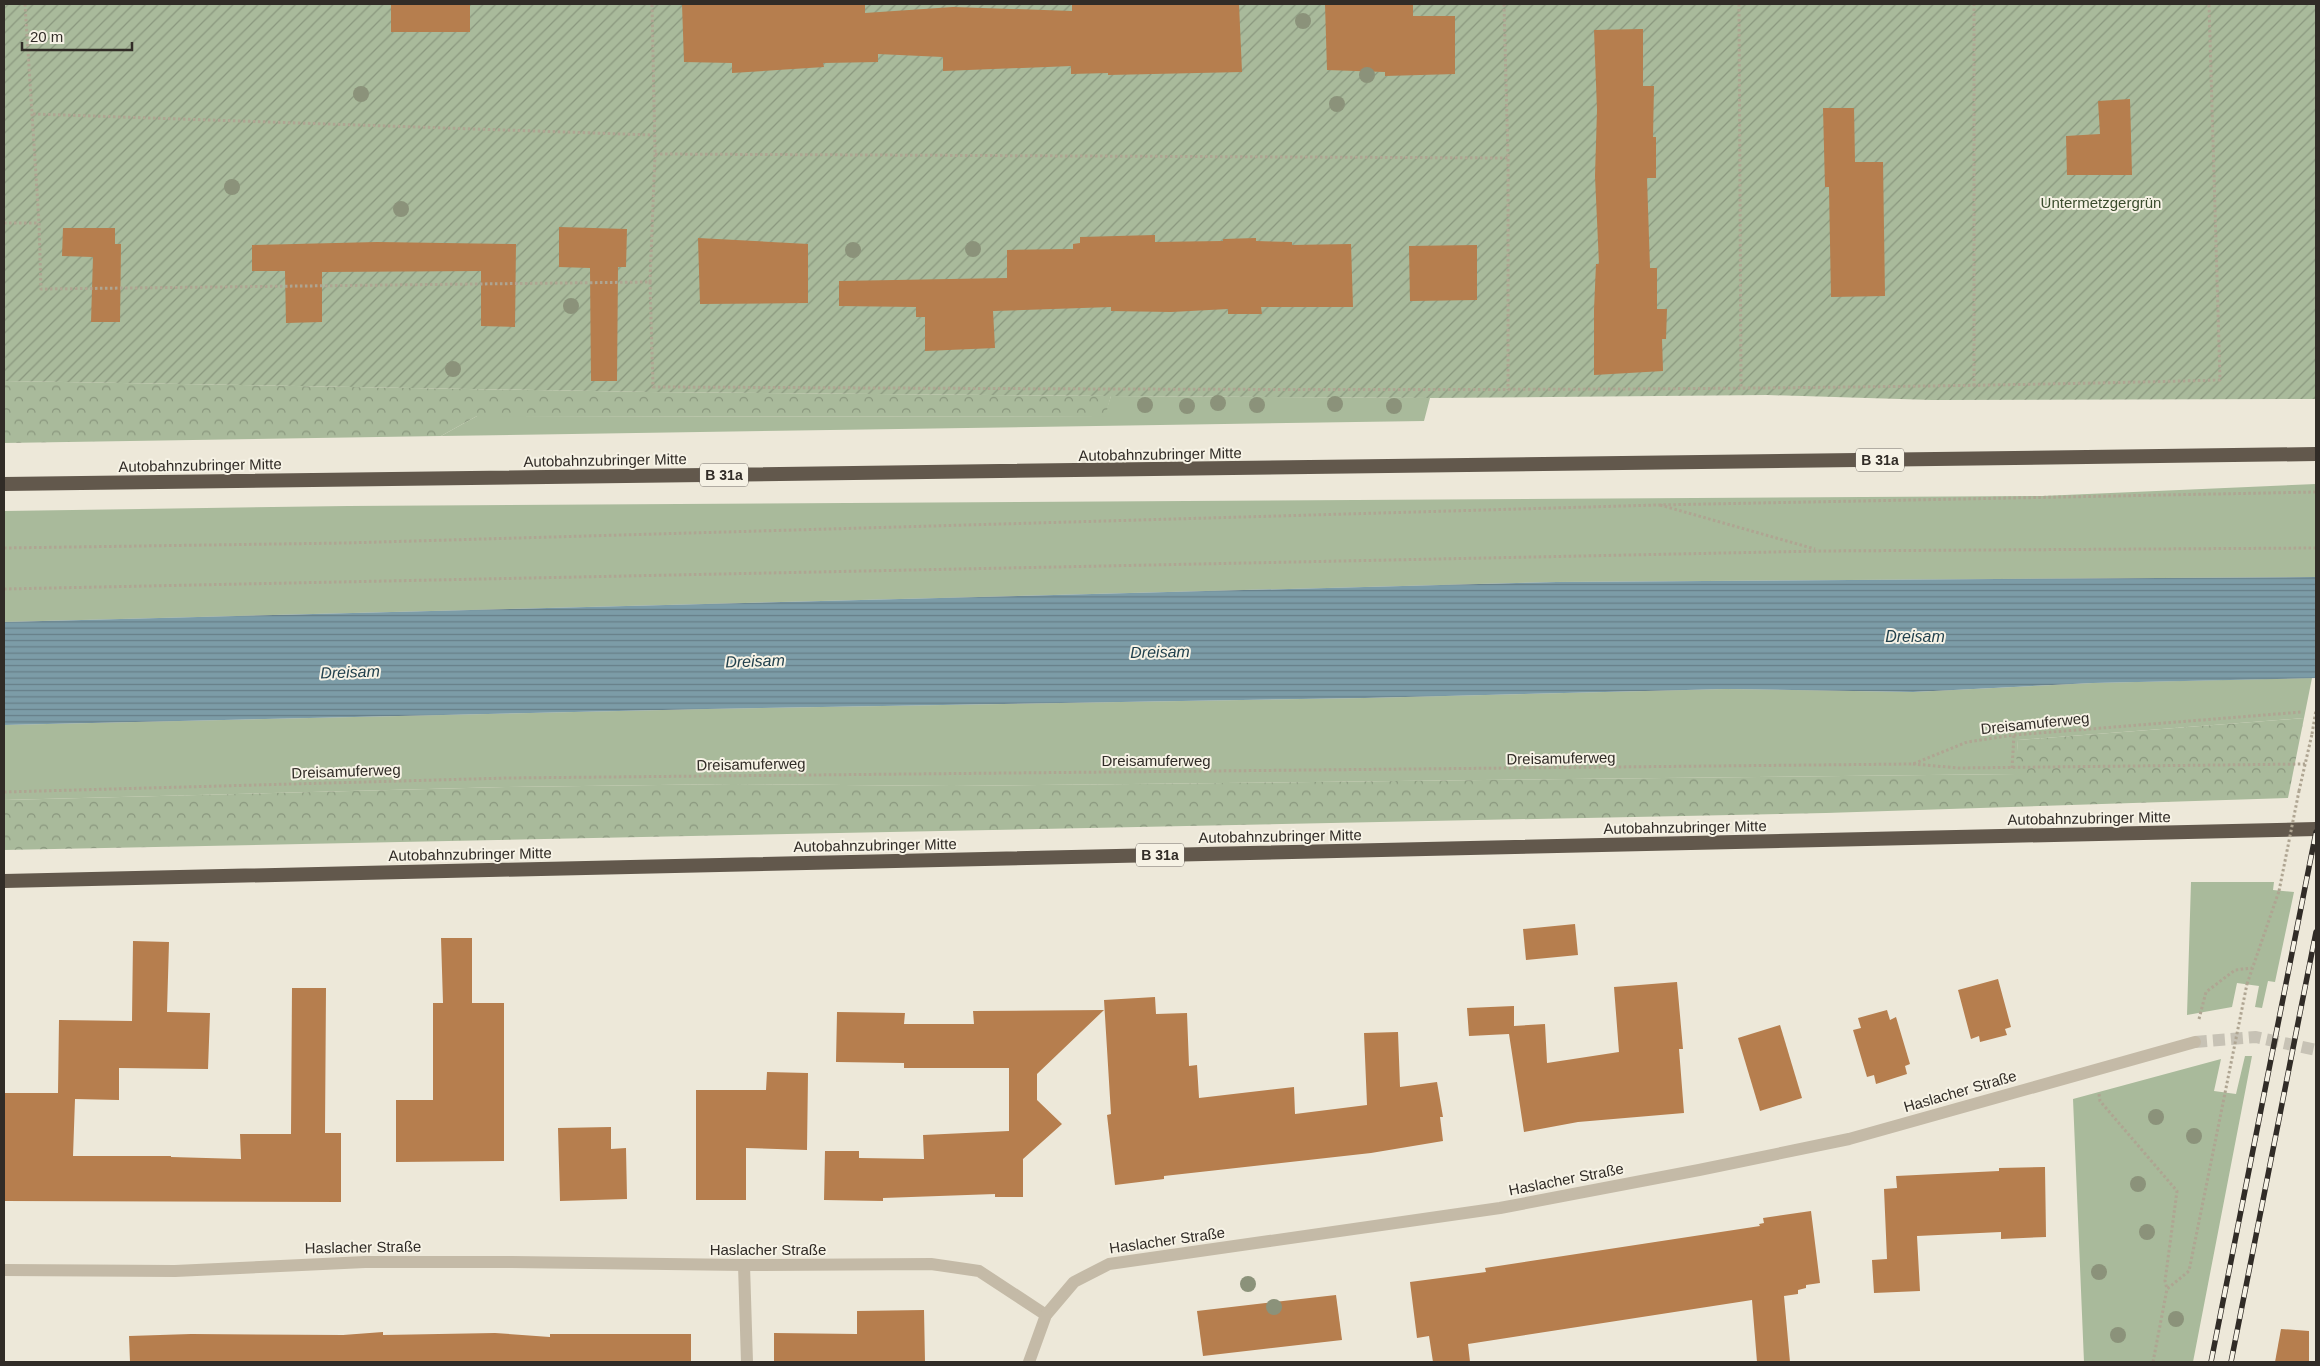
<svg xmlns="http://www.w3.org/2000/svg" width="2320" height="1366" font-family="Arial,sans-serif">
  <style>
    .grass { fill: #a9ba9b }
    .forest { fill: url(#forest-crowns) }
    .garden { fill: url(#garden-furrows) }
    .water { fill: url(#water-rules) }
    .building { fill: #b67e4e }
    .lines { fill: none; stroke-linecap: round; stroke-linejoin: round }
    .minor-tunnel { stroke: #c7c2b5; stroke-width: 12; stroke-dasharray: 12 6; stroke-linecap: butt }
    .path { stroke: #afa592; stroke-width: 3; stroke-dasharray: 2.5 2.5; stroke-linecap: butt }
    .service { stroke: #c4baa7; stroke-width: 12 }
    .minor { stroke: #c4baa7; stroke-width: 12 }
    .trunk { stroke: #62584c; stroke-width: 14 }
    .rail-casing { stroke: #312c27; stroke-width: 5.5 }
    .rail { stroke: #f6f2e5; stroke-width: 4; stroke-dasharray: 11; stroke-linecap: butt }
    .path-bridge { stroke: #afa592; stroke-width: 3; stroke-dasharray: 2.5 2.5; stroke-linecap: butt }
    .tree { fill: #8b927a }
    .labels { text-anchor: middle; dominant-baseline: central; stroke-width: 4; stroke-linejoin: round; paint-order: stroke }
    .shield { fill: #f6f2e5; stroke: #6c6760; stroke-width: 1 }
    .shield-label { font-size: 14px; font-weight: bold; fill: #312c27 }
    .park-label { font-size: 15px; fill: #3a4c2d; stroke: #f6f2e5 }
    .street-label { font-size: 15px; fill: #312c27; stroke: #f6f2e5 }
    .water-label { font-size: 16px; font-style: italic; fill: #22414d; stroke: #f6f2e5 }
  </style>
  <defs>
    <pattern id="forest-crowns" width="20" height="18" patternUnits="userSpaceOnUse" patternTransform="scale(1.25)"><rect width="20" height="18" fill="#a9ba9b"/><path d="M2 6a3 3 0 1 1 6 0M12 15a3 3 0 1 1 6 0" fill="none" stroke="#8a977e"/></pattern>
    <pattern id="garden-furrows" width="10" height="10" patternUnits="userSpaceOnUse" patternTransform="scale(1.25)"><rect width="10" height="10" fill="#a9ba9b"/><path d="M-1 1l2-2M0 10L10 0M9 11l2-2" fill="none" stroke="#8a977e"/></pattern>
    <pattern id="water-rules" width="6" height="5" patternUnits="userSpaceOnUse" patternTransform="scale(1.25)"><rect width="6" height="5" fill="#7c9ca7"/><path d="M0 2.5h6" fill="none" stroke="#667f88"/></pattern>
  </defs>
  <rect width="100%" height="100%" fill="#ede8d9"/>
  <g class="grass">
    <path d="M1111,396l319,2 -6,23 -983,15 36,-20 627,1z"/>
    <path d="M2316,484v93l-759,5 -1553,40v-111l344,-5 1694,-10z"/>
    <path d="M2312,678l-8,40 -286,22 -2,34 -1064,12 -219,-2 -228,3 -501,13v-75l703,-16 658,-11 361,-9 187,3 180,-9z"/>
    <path d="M2191,882h83l-1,8 21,2 -19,90 -7,-1 -6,27 -7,-1 4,-21 -22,-3 -5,24 -45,8z"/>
    <path d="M2245,1056h7l-59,306h-109l-11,-263 148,-40 -7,32 22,3z"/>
  </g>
  <g class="forest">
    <path d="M4,381l645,11 462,4 -6,21 -628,-1 -36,20 -437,7z"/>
    <path d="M2304,718l-16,80 -462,15 -1822,37v-50l501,-13 228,-3 219,2 1063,-12 3,-34z"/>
  </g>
  <path class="garden" d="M4,4h2312v395l-384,1 -165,-5 -337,3 -319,-2 -462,-4 -645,-11z"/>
  <path class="water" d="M2316,577v101l-223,5 -180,9 -187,-3 -361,9 -658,11 -703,16v-103l1553,-40z"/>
  <g class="building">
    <rect x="391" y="4" width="79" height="28"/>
    <path d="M682,4h183v9l88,-6 119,4v-7h167l3,68 -134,3v-2l-37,1v-8l-128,5v-14l-65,-3v8l-55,1 1,4 -92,6v-10l-48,-1z"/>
    <path d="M1325,4h88v12h42v58l-70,2v-4l-58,-2z"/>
    <path d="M1643,29v57h11l-1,51h3v41h-9l3,90h7v41h10l-1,30h-4l1,32 -69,4v-65l2,-46h3l-4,-88 2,-66 -3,-80z"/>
    <path d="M2130,99l2,76h-65l-1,-39 34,-2 -2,-33z"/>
    <path d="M1823,108h31l1,54h28l2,134 -54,1 -2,-110h-4z"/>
    <path d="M559,227l68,2 -1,38h-8l-1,114h-26l-1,-113 -31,-1z"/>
    <path d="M63,228h52v16h6l-1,78h-29l2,-65 -31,-1z"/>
    <path d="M1155,235v7l68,-1v-2l33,-1v3l36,1v3l59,-1 2,63h-92l1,7h-34v-5l-57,3 -60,-1v-4l-118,4 2,37 -70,3v-34h-9v-10l-77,-1v-25l168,-3v-28l66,-1v-5l7,-1v-6z"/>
    <path d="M698,238l110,6v59l-108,1z"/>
    <path d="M377,242l139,2 -1,83 -34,-1v-55l-159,1v50l-36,1 -1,-52h-33v-26z"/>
    <path d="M1477,245v55l-67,1 -1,-55z"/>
    <path d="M1575,924l3,31 -52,5 -3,-31z"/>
    <path d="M441,938h31v65h32v158l-108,1v-62h37v-97h10z"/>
    <path d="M133,941l36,1 -2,70 43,1 -2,56 -89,-1v32l-44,-1 -2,57h98v1l70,2 -1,-25h51l1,-146h34l-1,145h16v69l-337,-1v-108h54l1,-73 73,1z"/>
    <path d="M1998,979l13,48 -6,2 2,6 -27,7 -1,-6 -8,3 -13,-49z"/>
    <path d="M1677,982l6,67h-4l5,64 -106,9 -54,10 -15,-98 -40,2 -2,-28 47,-2v20l31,-2 2,39 72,-11 -5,-65z"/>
    <path d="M1155,997l1,17 31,-1 2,53 8,-1 2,33 95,-11 1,27 72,-9 -3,-72 34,-1 2,55 37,-5 6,35h-3l3,24 -72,12 -207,23v3l-49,6 -8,-70 4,-1 -7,-114z"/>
    <path d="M1104,1010l-67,64v26l25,24 -39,35v38h-28v-3l-112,4v3l-59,-1 1,-49h34v7l65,1 -1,-24 86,-4v-63h-105v-5l-68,-1 1,-50 68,1 -1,11h70l-1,-13z"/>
    <path d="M1887,1010l3,10 6,-3 14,47 -5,2 2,8 -31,10 -2,-9 -7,2 -14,-47 8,-2 -3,-10z"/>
    <path d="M1780,1025l22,73 -42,13 -22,-73z"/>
    <path d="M767,1072l41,1 -1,77 -61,-2v52h-50v-110h70z"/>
    <path d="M611,1127v22l15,-1 1,51 -67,2 -2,-73z"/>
    <path d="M2045,1167l1,70 -45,2v-7l-84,4 3,55 -46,2 -2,-33 15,-1 -3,-70 13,-1 -1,-12 103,-5v-3z"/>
    <path d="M1811,1211l9,72 -14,2v3l-8,2v4l-14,2 6,66h-33l-5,-62 -284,44 2,18h-37l-4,-26 -12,2 -7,-56 76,-10 -1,-4 275,-42 -1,-2 5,-1 -1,-5z"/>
    <path d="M1336,1295l6,45 -139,16 -6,-45z"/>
    <path d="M924,1310l1,52h-151v-29l83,1v-23z"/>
    <path d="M2281,1329l28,2v30l-34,1z"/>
    <path d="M383,1332v3l112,-2 55,4v-3h141v28h-561l-1,-26 62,-2 152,1z"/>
  </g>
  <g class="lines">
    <path class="minor-tunnel" d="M2195,1042l61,-5 60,13"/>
    <g class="path">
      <path d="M25,4l14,219"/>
      <path d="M1504,4l4,154v232"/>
      <path d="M1739,4l2,383"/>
      <path d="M33,114l620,21"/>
      <path d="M655,154l853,4"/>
      <path d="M4,223h35l2,66 609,-7 3,105c522,2 1045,7 1567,-7l-11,-376"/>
      <path d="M650,282l5,-128 -3,-150"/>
      <path d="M1974,386v-382"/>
      <path d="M1660,505l155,44"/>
      <path d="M4,548l341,-5 1312,-38 659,-13"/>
      <path d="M4,589l1816,-38 496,-3"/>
      <path d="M1913,764l46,4 346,-4"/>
      <path d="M2012,768l2,-33"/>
      <path d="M2299,791l13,-57"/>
      <path d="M4,792l504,-14 1405,-14 54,-22 47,-7 288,-23"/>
      <path d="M2247,984l32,-93"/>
      <path d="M2199,1019l7,-27 29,-22 17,-2"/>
      <path d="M2099,1094l1,7 77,90 -12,90 2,8"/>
      <path d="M2153,1362l14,-73 22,-18 36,-178"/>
    </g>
    <path class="service" d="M744,1265l3,97"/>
    <g class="minor">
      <path d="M4,1270l171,1 190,-9h147l232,3 187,-1 48,7 67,44"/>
      <path d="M1029,1362l17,-47 28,-33 35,-18 391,-56 199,-38 150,-31 346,-97"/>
    </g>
    <g class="trunk">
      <path d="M4,484l2312,-30"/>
      <path d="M4,881l2312,-52"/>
    </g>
    <defs>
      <g id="rail">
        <path d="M2211,1362l105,-530"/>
        <path d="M2231,1362l85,-430"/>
      </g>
    </defs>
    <use href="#rail" class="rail-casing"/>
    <use href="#rail" class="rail"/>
    <g class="path-bridge">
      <path d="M2312,734l4,-24"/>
      <path d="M2279,891l20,-100"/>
      <path d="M2225,1093l22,-109"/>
    </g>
  </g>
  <g class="tree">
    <circle cx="1303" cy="21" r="8"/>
    <circle cx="1367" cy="75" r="8"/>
    <circle cx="361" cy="94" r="8"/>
    <circle cx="1337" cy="104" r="8"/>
    <circle cx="232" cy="187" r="8"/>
    <circle cx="401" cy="209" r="8"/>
    <circle cx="973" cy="249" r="8"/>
    <circle cx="853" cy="250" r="8"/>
    <circle cx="571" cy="306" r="8"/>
    <circle cx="453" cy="369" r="8"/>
    <circle cx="1218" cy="403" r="8"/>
    <circle cx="1335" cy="404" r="8"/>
    <circle cx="1145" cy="405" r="8"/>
    <circle cx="1257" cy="405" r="8"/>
    <circle cx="1187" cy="406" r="8"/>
    <circle cx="1394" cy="406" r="8"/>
    <circle cx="2156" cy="1117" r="8"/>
    <circle cx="2194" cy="1136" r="8"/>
    <circle cx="2138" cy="1184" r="8"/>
    <circle cx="2147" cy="1232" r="8"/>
    <circle cx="2099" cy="1272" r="8"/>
    <circle cx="1248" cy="1284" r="8"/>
    <circle cx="1274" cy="1307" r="8"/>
    <circle cx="2176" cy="1319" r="8"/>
    <circle cx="2118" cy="1335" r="8"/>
  </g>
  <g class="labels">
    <g class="shield">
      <rect x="1856" y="448.5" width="48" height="23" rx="4"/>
      <rect x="700" y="463.5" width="48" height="23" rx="4"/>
      <rect x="1136" y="843.5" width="48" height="23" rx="4"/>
    </g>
    <g class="shield-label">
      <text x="1880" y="460">B 31a</text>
      <text x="724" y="475">B 31a</text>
      <text x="1160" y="855">B 31a</text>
    </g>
    <g class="park-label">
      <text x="2101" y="202">Untermetzgergrün</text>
    </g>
    <g class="street-label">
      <text transform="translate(1160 454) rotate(-1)">Autobahnzubringer Mitte</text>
      <text transform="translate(605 460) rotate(-1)">Autobahnzubringer Mitte</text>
      <text transform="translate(200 465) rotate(-1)">Autobahnzubringer Mitte</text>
      <text transform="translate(2035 723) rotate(-6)">Dreisamuferweg</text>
      <text transform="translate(1561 758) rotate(-1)">Dreisamuferweg</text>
      <text x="1156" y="760">Dreisamuferweg</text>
      <text transform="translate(751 764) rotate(-1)">Dreisamuferweg</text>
      <text transform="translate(346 771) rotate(-2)">Dreisamuferweg</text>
      <text transform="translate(2089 818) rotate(-1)">Autobahnzubringer Mitte</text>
      <text transform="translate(1685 827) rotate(-1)">Autobahnzubringer Mitte</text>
      <text transform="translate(1280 836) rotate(-1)">Autobahnzubringer Mitte</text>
      <text transform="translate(875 845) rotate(-1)">Autobahnzubringer Mitte</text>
      <text transform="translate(470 854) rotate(-1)">Autobahnzubringer Mitte</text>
      <text transform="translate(1960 1091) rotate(-16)">Haslacher Straße</text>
      <text transform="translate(1566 1179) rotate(-11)">Haslacher Straße</text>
      <text transform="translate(1167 1240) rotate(-8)">Haslacher Straße</text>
      <text transform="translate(363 1247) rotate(-1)">Haslacher Straße</text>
      <text x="768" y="1249">Haslacher Straße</text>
    </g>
    <g class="water-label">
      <text x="1915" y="636">Dreisam</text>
      <text transform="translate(1160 652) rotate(-1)">Dreisam</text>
      <text transform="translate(755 661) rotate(-2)">Dreisam</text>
      <text transform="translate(350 672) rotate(-2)">Dreisam</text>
    </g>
  </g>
  <rect width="2320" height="1366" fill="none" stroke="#312c27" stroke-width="10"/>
  <path d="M22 42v8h110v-8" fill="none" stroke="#312c27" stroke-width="2.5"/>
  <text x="30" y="42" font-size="15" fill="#312c27" stroke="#f6f2e5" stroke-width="4" paint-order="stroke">20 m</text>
</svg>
